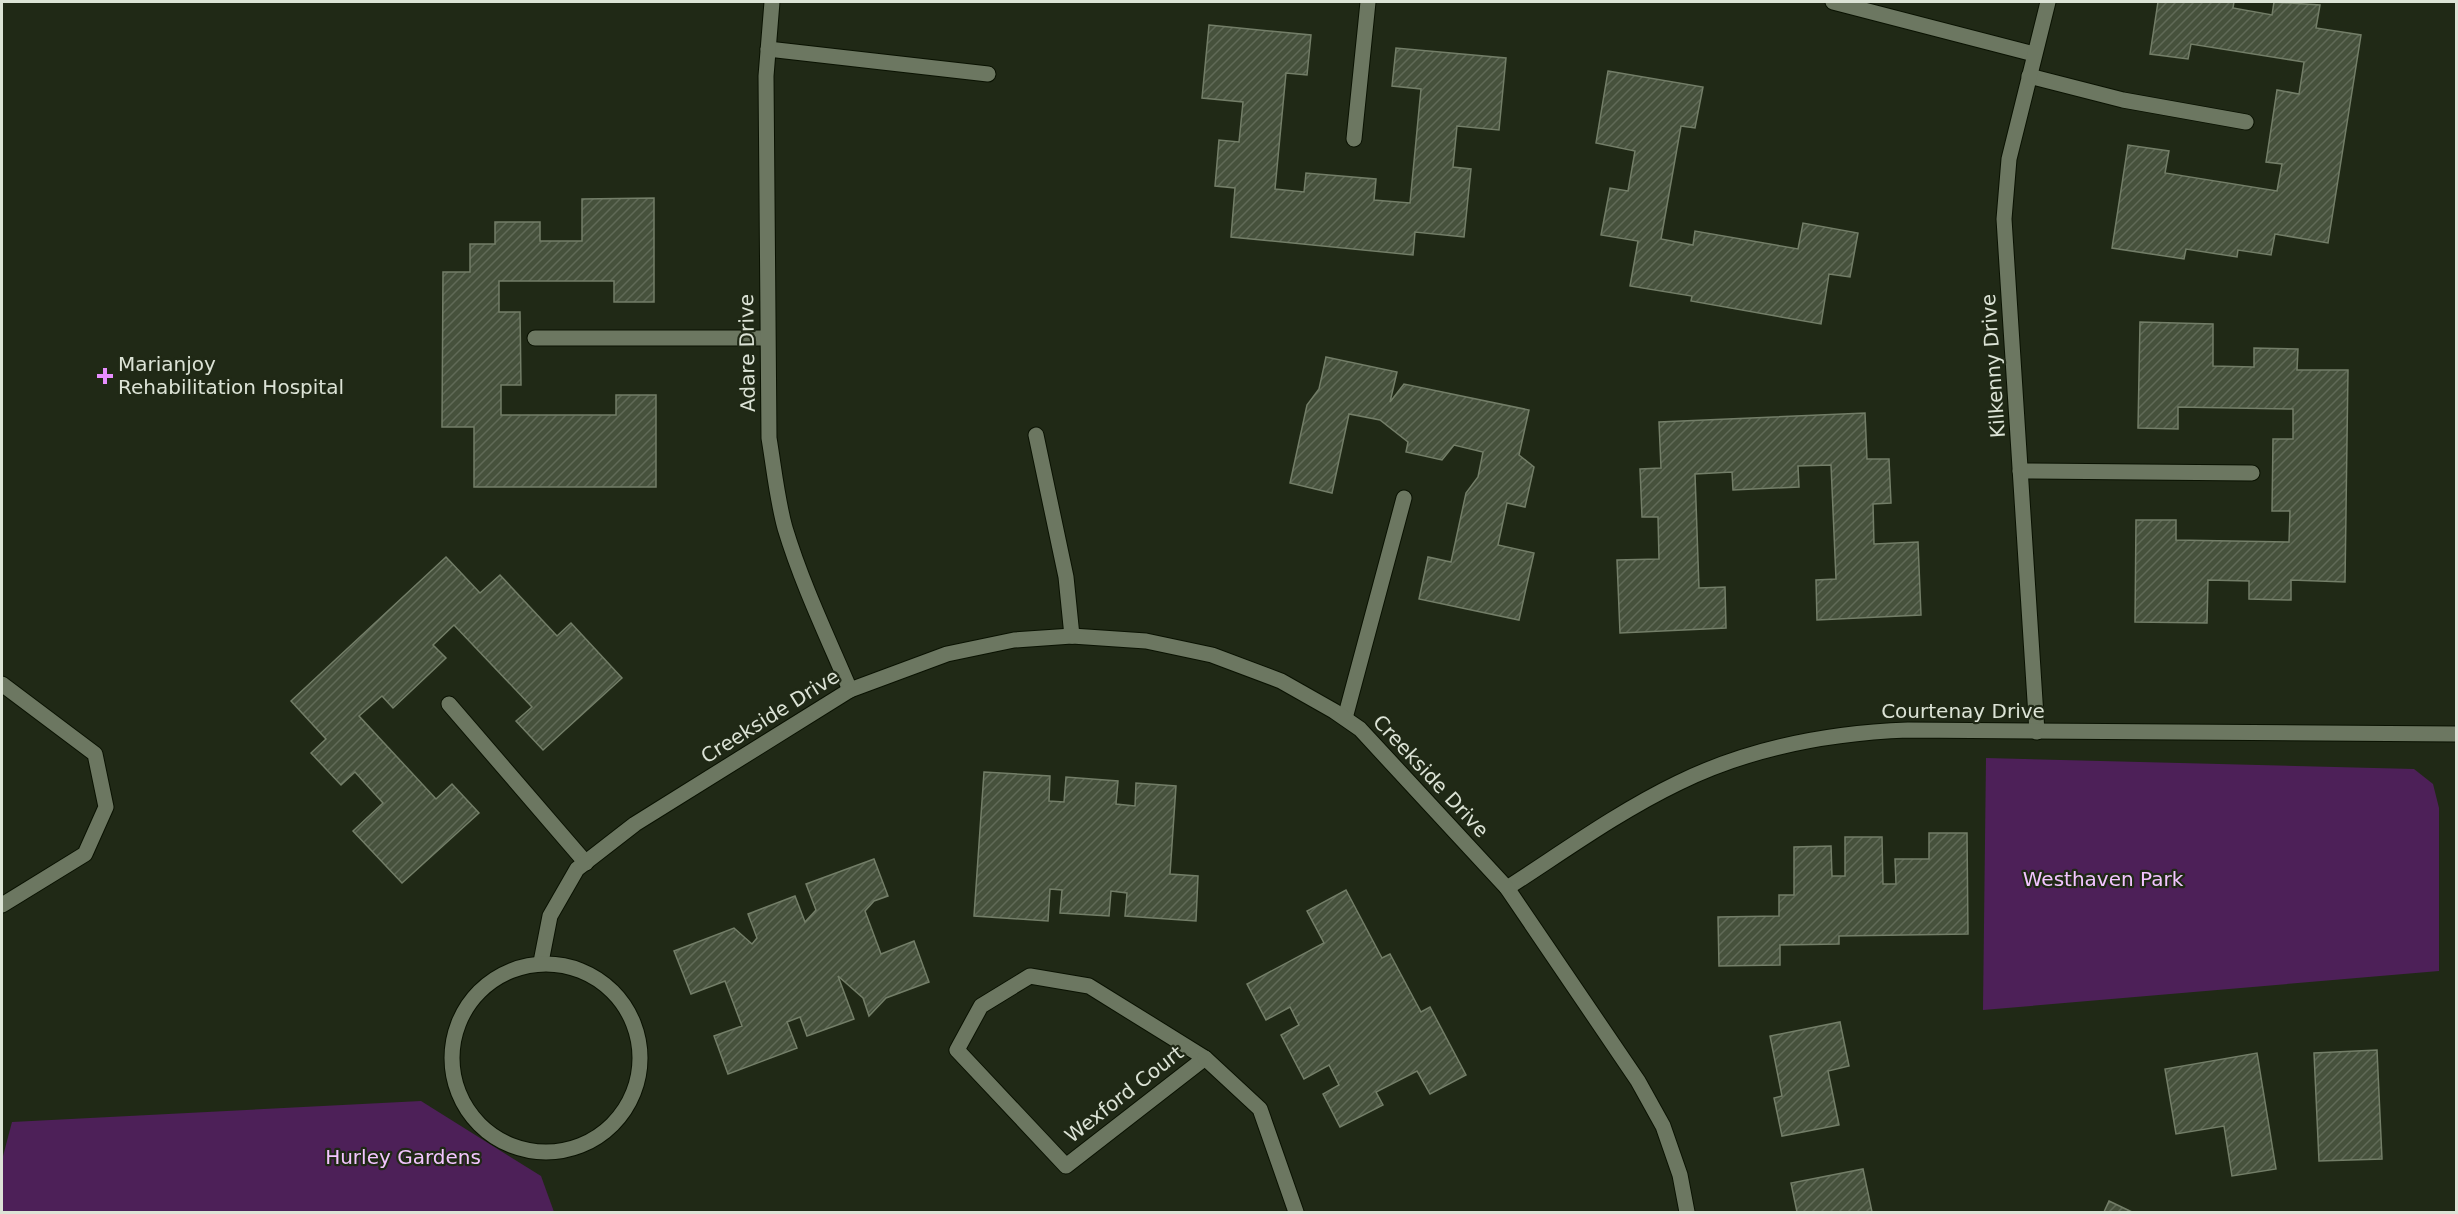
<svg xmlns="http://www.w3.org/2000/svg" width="2458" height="1214" font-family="'DejaVu Sans',sans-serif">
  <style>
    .green { fill: #4d2058 }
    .building { fill: url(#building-hatch); stroke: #737e68; stroke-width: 1.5 }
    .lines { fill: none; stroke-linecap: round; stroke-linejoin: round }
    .lane-casing { stroke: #0a1202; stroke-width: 17 }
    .street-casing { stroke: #0a1202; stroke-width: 17 }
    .lane { stroke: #6c7761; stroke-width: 15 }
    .street { stroke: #6c7761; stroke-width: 15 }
    .poi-dot { fill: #e88eff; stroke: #202916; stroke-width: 2 }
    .labels { text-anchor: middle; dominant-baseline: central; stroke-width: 4.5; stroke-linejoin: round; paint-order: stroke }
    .street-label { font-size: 20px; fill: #dce3d6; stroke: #202916 }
    .poi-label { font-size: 20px; fill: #dce3d6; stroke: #202916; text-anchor: start }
    .park-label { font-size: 20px; fill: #f3c5ff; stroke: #202916 }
  </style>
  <defs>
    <pattern id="building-hatch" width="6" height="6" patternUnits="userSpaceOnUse" patternTransform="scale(1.5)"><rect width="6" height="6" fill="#46513c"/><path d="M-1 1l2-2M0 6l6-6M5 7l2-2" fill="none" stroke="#606a57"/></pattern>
  </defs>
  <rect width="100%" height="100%" fill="#202916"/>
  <g class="green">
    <path d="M1986,758l428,11 19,15 6,24v163l-456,39z"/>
    <path d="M421,1101l120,75 13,36h-552v-52l10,-38z"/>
  </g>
  <g class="building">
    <path d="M2158,2h76l-1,6 39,7 2,-13 46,3 -4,23 45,7 -33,208 -53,-9 -4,21 -33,-5 -1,7 -51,-8 -2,10 -72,-11 16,-103 41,6 -4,22 112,18 5,-27 -16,-2 11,-72 22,4 5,-32 -113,-18 -3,15 -38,-5z"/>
    <path d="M1209,25l102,10 -4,40 -21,-2 -11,116 29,3 2,-19 70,6 -2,21 36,3 11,-114 -29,-3 4,-38 110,10 -7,72 -42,-4 -4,41 18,2 -7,68 -49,-5 -2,23 -182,-18 4,-49 -20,-2 4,-46 20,2 4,-40 -41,-4z"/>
    <path d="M1608,71l95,16 -8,41 -14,-2 -20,113 32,6 2,-14 103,18 5,-26 55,10 -8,44 -21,-3 -8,50 -130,-23 1,-5 -62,-10 8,-45 -37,-6 9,-47 18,3 7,-40 -39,-8z"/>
    <path d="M654,198v104h-40v-21h-115v31h21l1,73h-20v30h115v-20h40v92h-182v-60h-32l1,-155h27v-28h25v-22h45v19h42v-42z"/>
    <path d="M2140,322l73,2v42l41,1v-19l44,1 -1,21h51l-3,212 -54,-2v20l-42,-1v-18l-41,-1 -1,43 -72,-1 1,-102h40v20l113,2 1,-31h-18l1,-72h20v-30l-115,-2v22l-40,-1z"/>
    <path d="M1326,357l71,15 -7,30 14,-18 125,26 -10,45 15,12 -9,40 -18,-4 -9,42 36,8 -15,67 -100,-21 9,-42 23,5 15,-69 12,-16 5,-25 -29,-7 -12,15 -36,-8 2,-10 -28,-22 -31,-6 -17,79 -42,-10 17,-78 12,-16z"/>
    <path d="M1865,413l2,46h22l2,44 -18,1 1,40 44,-2 3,73 -104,5 -1,-40 20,-1 -5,-114 -33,1 1,21 -66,3 -1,-18 -37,2 4,114 26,-1 1,41 -106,5 -3,-73 42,-1 -1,-42h-16l-2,-48 21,-1 -2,-46z"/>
    <path d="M446,557l34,36 20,-18 57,61 14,-13 51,55 -79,72 -27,-29 16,-14 -78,-82 -21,20 13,13 -53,50 -11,-12 -23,20 77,83 16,-15 27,29 -77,70 -49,-52 30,-28 -28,-31 -14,13 -30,-32 15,-14 -35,-38z"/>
    <path d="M984,772l66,4 -1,25 15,1 2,-25 52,4 -2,23 19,2 1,-23 40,3 -6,88 28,2 -2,45 -71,-5 2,-23 -16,-2 -2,25 -49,-3 2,-23 -12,-1 -2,32 -74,-5z"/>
    <path d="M1929,833h38l1,101 -129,2v8l-59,1v20l-61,1 -1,-49 61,-1v-21h15v-48l37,-1 1,30h13v-39h37l1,47h13l-1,-25h34z"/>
    <path d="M874,859l14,37 -14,5 -9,10 16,43 33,-13 15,41 -43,16 -17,18 -6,-18 -25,-22 16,43 -47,17 -7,-19 -13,5 10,26 -69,26 -14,-38 28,-10 -17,-45 -34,13 -17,-43 60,-23 18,16 5,-6 -9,-24 47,-18 10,26 11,-12 -10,-26z"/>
    <path d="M1346,890l36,68 8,-4 31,58 9,-5 36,68 -36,19 -13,-23 -41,21 7,13 -43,22 -17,-33 16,-9 -10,-20 -25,14 -23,-44 18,-10 -9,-18 -24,13 -19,-36 77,-41 -17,-32z"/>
    <path d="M1840,1022l9,44 -21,5 11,54 -57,11 -8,-38 8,-2 -12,-60z"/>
    <path d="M2377,1050l5,109 -63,2 -5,-108z"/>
    <path d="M2257,1053l19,116 -44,7 -8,-50 -48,8 -11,-65z"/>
    <path d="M1863,1169l9,43h-75l-6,-29z"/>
    <path d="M2109,1201l23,11h-28z"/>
  </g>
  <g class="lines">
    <defs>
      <g id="lane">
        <path d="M768,49l220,25"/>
        <path d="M2029,76l94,24 123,22"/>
        <path d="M1354,139l14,-137"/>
        <path d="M535,338h232"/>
        <path d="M1036,435l30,142 6,59"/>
        <path d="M2020,471l232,2"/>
        <path d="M449,704l137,159"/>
        <path d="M1345,718l59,-220"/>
      </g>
      <g id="street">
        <path d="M772,2l-6,74 3,362c5,30 8,61 16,90 17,56 42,108 65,162"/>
        <path d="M1833,2l201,52"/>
        <path d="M2,684l93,70 11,53 -21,47 -83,51"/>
        <path d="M2037,732l-33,-513 5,-60 39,-157"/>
        <path d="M1507,888c56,-36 111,-76 171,-105 73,-36 150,-50 230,-53l548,4"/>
        <path d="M541,962l9,-46 27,-47 58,-45 215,-134 97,-36 67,-14 58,-4 74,5 66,14 69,26 53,30 26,18 147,159 131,193 25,45 17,49 7,37"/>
        <circle cx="546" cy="1058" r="94"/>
        <path d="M1030,976l59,10 116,72 -139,108 -109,-116 24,-44z"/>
        <path d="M1205,1058l55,51 36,103"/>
      </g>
    </defs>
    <use href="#lane" class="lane-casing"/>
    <use href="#street" class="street-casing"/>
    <use href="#lane" class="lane"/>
    <use href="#street" class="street"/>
  </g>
  <path class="poi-dot" d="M102 367h6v6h6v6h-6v6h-6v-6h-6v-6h6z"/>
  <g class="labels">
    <g class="street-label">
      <text transform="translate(747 353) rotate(-91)">Adare Drive</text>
      <text transform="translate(1993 366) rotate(-94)">Kilkenny Drive</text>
      <text x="1963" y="711">Courtenay Drive</text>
      <text transform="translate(770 716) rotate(-32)">Creekside Drive</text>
      <text transform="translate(1431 776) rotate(47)">Creekside Drive</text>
      <text transform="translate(1124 1094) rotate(-38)">Wexford Court</text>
    </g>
    <g class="poi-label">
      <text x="118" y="364">Marianjoy<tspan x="118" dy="23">Rehabilitation Hospital</tspan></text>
    </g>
    <g class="park-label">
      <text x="2103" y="879">Westhaven Park</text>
      <text x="403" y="1157">Hurley Gardens</text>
    </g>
  </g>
  <rect width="2458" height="1214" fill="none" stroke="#dce3d6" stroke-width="6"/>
</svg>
